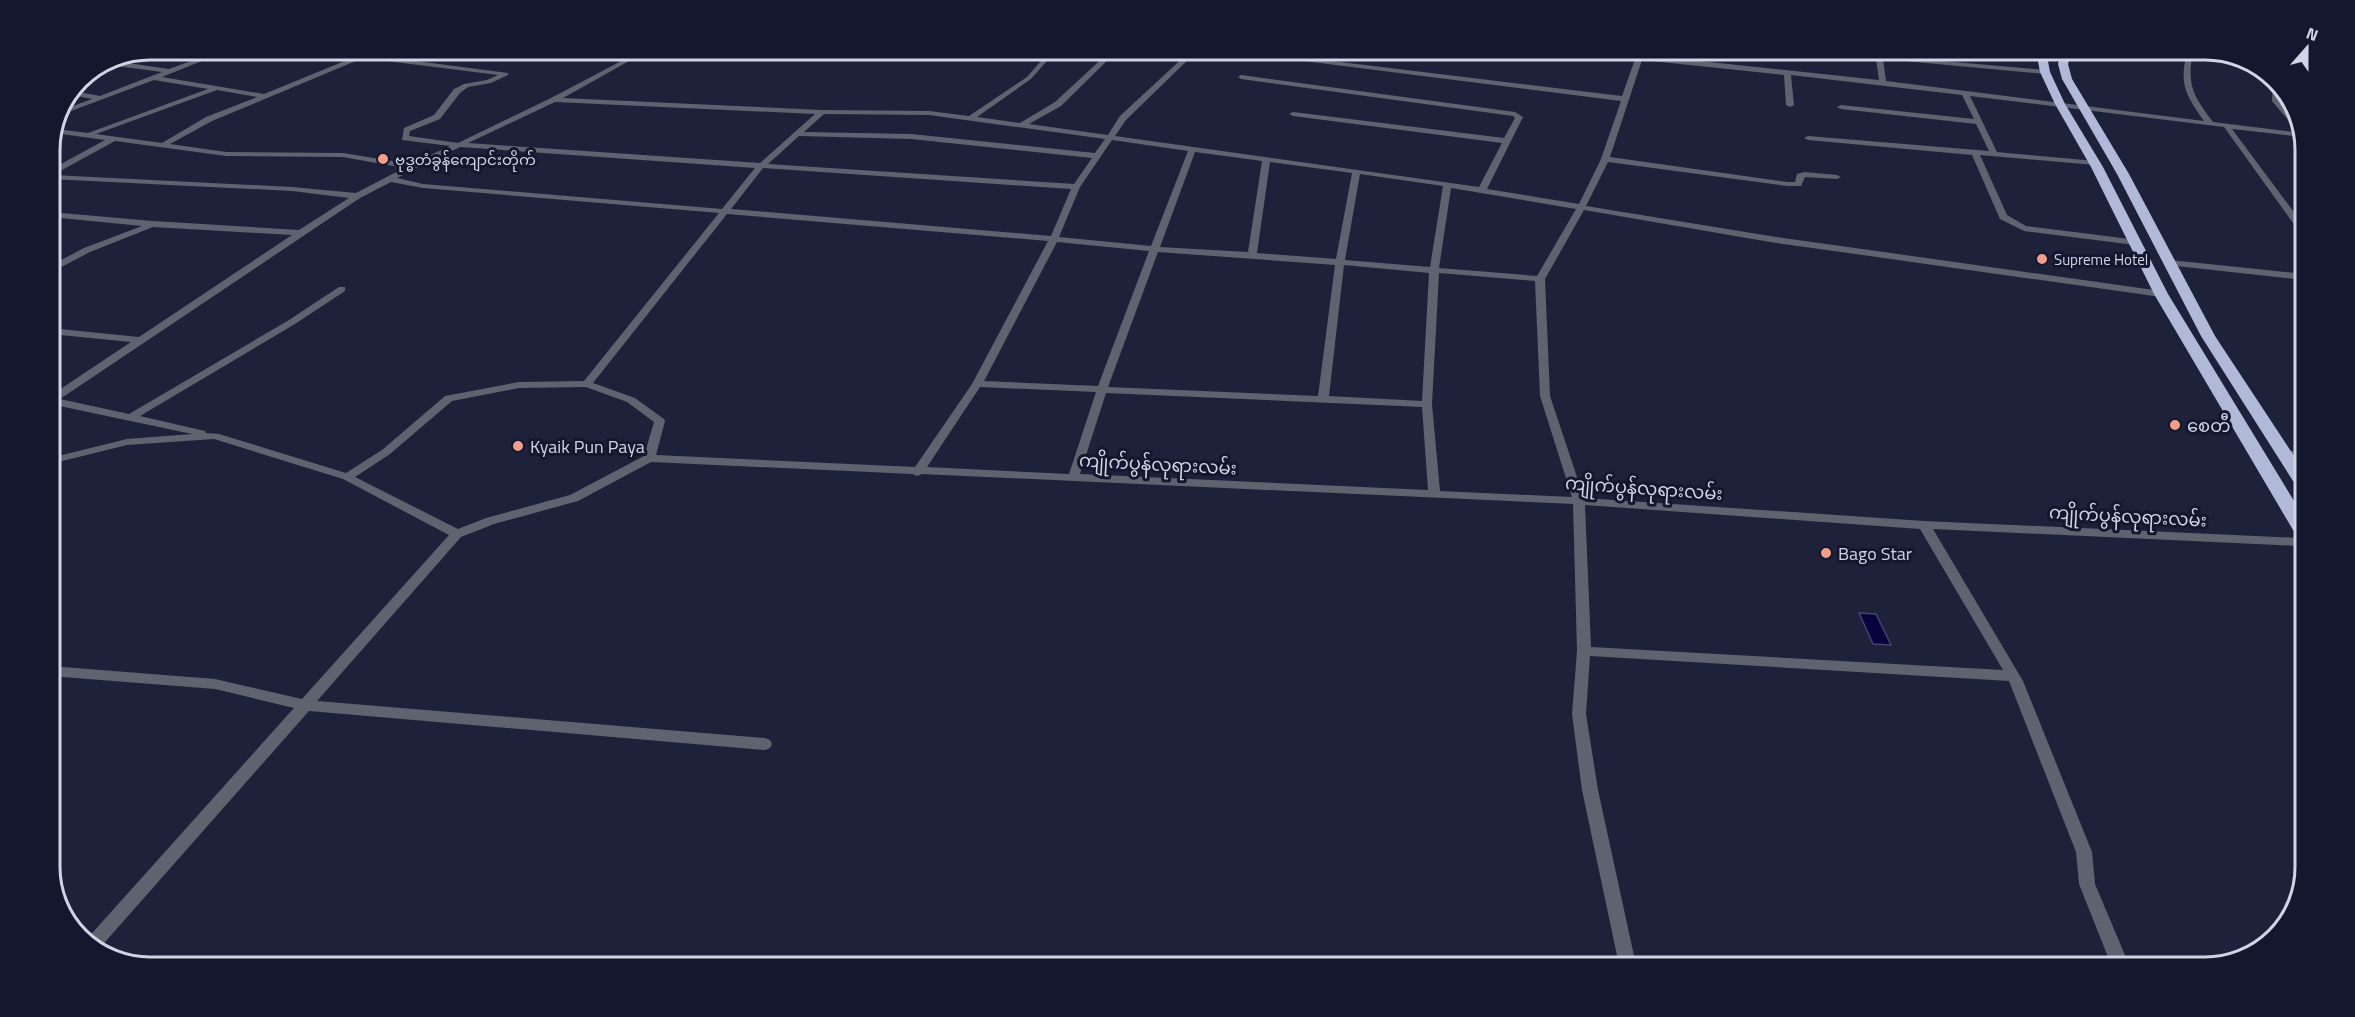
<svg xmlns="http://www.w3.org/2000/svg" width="2355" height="1017" font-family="'Titillium Web','Noto Sans Myanmar',sans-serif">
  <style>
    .water { fill: #09033d; stroke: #45426f; stroke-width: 1.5 }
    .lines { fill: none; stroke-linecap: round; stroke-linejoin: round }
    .street { fill: #5f626f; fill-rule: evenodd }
    .highway { fill: #b1b9d9; fill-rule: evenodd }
    .poi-dot { fill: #f49e89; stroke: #14182f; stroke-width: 2 }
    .labels { text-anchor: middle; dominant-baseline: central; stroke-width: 6; stroke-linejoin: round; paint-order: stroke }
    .far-poi-label { font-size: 15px; fill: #d0d4e4; stroke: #14182f; text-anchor: start }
    .poi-label { font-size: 18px; fill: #d0d4e4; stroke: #14182f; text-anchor: start }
    .street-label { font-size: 18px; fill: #d0d4e4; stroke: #14182f }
    .rim { fill: none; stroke: #d0d4e4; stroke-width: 3 }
  </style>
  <rect width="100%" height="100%" fill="#1d223a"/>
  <path class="water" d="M1859,613l17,1 15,31 -18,-1z"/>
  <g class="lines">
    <g class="street">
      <path d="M221,50h8l-67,27 102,17 105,-43 3,2 -2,2 138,18v2l-17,8 -23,4 -8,6 -20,26 -30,12 -1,5 49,7 93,-45 76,-40 -45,-7 51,3 6,-3h8l-84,47 259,12 107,1 40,5 58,-39 21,-24h6l-23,26 -54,38 43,6 35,-21 53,-49h7l-54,53 -32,18 79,11 12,-19 68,-63h7l-69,67 -11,16 364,51 23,-44 -209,-27 -4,-2 4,-2 211,26 11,-20 -2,-2 -272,-37 -3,-2 3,-2 274,37 8,5 -36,72 92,15 22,-45 20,-58 -380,-48h24l357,43 13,-37 -22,-2 -3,-2h33l236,25 -3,-21 -12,-3h22l159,14 3,2 -3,2 -162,-15 3,22 318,40c-16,-23 -25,-35 -18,-64h6c-5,30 3,41 21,65l89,11 1,4 -71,-8 73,98 -1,8 -3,-1 -77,-107 -254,-31 27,56 98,9 4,2 -4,2 -115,-10 27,60 19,11 112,14v4l-3,1 -111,-14 -24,-12 -28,-64 -164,-15 -4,-2 4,-2 181,15 -13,-27 -135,-15 -4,-2 4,-2 133,14 -12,-24 -171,-20 3,30 -4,2 -4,-2 -2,-30 -142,-15 -32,97 177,25h8l2,-8 7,-2 33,3 4,2 -4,2 -32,-2 -4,9h-14l-179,-24 -22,44 184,30 391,55 5,3 -5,3 -391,-55 -186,-32 -39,69 5,117 34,102 340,23 377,17v8l-368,-17 90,152 69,171 3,32 35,83h-18l-33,-83 -3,-32 -67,-171 -419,-25 -4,58 12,76 38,175h-17l-37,-175 -10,-76 5,-63 -4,-147 -651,-30 -5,2 -5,-2 -261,-12 -73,39 -84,23 -33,13 -144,164 448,37 5,2 2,4 -2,4 -5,2 -456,-39 -211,239 -12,-10 208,-232 -79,-19 -165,-13v-10l165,13 87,20 147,-164 -106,-56 -129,-40 -87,6 -77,19v-6l77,-19 65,-5 -142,-30v-8l81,-54 -81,-8v-6l89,9 153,-102 -139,-8 -63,25 -40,21v-7l34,-18 58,-22 -92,-9v-5l103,9 146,9 50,-32 -57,-7 -242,-12v-9l55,-30 -51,-7 2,-4 32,4 120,-44 -54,-9 -91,34 2,-5 27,-10 -20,-4 1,-4 27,5 62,-24 -60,-8 5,-4 62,9zM363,58l135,17 -11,5 -23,4 -10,5 -20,26 -30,13 -2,12 48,6 -39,18 -68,-11 -117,-1 -56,-8 42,-23zM217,90l40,7 -51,20 -44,26 -66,-9zM555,102l260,12 -55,49 -292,-20zM824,114l105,1 176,24 -10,14 -184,-19 -107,-2zM799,136l112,3 181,19 -18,26 -306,-20zM1112,140l76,11 -37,95 -92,-9 21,-50zM115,141l111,15 117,1 61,11 -48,25 -64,-6 -239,-12zM460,147l295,21 -33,41 -299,-25 -26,-6zM1195,152l67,9 -14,91 -88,-5zM1270,162l82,11 -16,86 -79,-6zM763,168l308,21 -20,47 -320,-27zM1360,174l83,12 -13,81 -85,-7zM391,182l32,6 296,25 -135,168 -65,1 -74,14 -63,54 -36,23 -127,-39 -13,-1 -1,-2 -65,-15 155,-92 50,-33v-4h-6l-50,33 -160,94 -69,-15 300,-201zM1451,188l125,21 -39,67 -98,-8zM727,214l321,27 -76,143 -57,83 -259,-12 9,-34 -1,-2 -29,-21 -42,-15zM1057,242l92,9 -51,135 -114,-5zM1158,252l177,13 -17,131 -210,-9zM1344,265l85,8 -7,128 -93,-5zM1439,273l96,8 5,115 32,101 -132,-6 -8,-87zM586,387l41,15 27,20 -10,34 -74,39 -84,23 -28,11 -103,-52 35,-23 62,-53 67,-13zM980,387l116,5 -27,82 -142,-7zM1106,393l316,14 6,83 -348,-16zM1585,505l335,24 83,141 -412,-23z"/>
      <path d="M2273,82l6,4 1,15 18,21 3,10h-3l-26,-31z"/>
      <path d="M2170,260l134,14v6l-137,-15v-4z"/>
      <path d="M2284,450l18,2v6l-22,-3 -2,-2z"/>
    </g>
    <g class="highway">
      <path d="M2037,56h10l3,16 15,32 38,63 65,127 134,220v22l-9,-6 -139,-236 -63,-127 -36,-63 -15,-32z"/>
      <path d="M2060,56h10l-2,8 4,15 57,95 86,162 87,132v18l-9,-5 -92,-145 -84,-162 -55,-95 -4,-15z"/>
    </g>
  </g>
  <g class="poi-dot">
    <circle cx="383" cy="159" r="6"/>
    <circle cx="2042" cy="259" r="6"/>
    <circle cx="2175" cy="425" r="6"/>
    <circle cx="518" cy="446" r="6"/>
    <circle cx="1826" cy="553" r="6"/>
  </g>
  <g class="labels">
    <g class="far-poi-label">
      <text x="395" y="159">ဗုဒ္ဓတံခွန်ကျောင်းတိုက်</text>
      <text x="2054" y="259">Supreme Hotel</text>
    </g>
    <g class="poi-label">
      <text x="2187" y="425">စေတီ</text>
      <text x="530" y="446">Kyaik Pun Paya</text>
      <text x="1838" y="553">Bago Star</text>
    </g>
    <g class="street-label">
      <text transform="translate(1158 464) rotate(3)">ကျိုက်ပွန်လုရားလမ်း</text>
      <text transform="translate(1644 488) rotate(4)">ကျိုက်ပွန်လုရားလမ်း</text>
      <text transform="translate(2128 516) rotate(3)">ကျိုက်ပွန်လုရားလမ်း</text>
    </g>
  </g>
  <path d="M0 0H2355V1017H0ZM150 60H2205A90 90 0 0 1 2295 150V867A90 90 0 0 1 2205 957H150A90 90 0 0 1 60 867V150A90 90 0 0 1 150 60Z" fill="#14182f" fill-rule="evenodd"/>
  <path class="rim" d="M150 60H2205A90 90 0 0 1 2295 150V867A90 90 0 0 1 2205 957H150A90 90 0 0 1 60 867V150A90 90 0 0 1 150 60Z"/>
  <g transform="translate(2307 48) rotate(21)" stroke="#14182f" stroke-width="4.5" paint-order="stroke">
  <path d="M0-4.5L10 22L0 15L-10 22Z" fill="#d0d4e4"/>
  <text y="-9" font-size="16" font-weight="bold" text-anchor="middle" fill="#d0d4e4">N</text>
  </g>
</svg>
